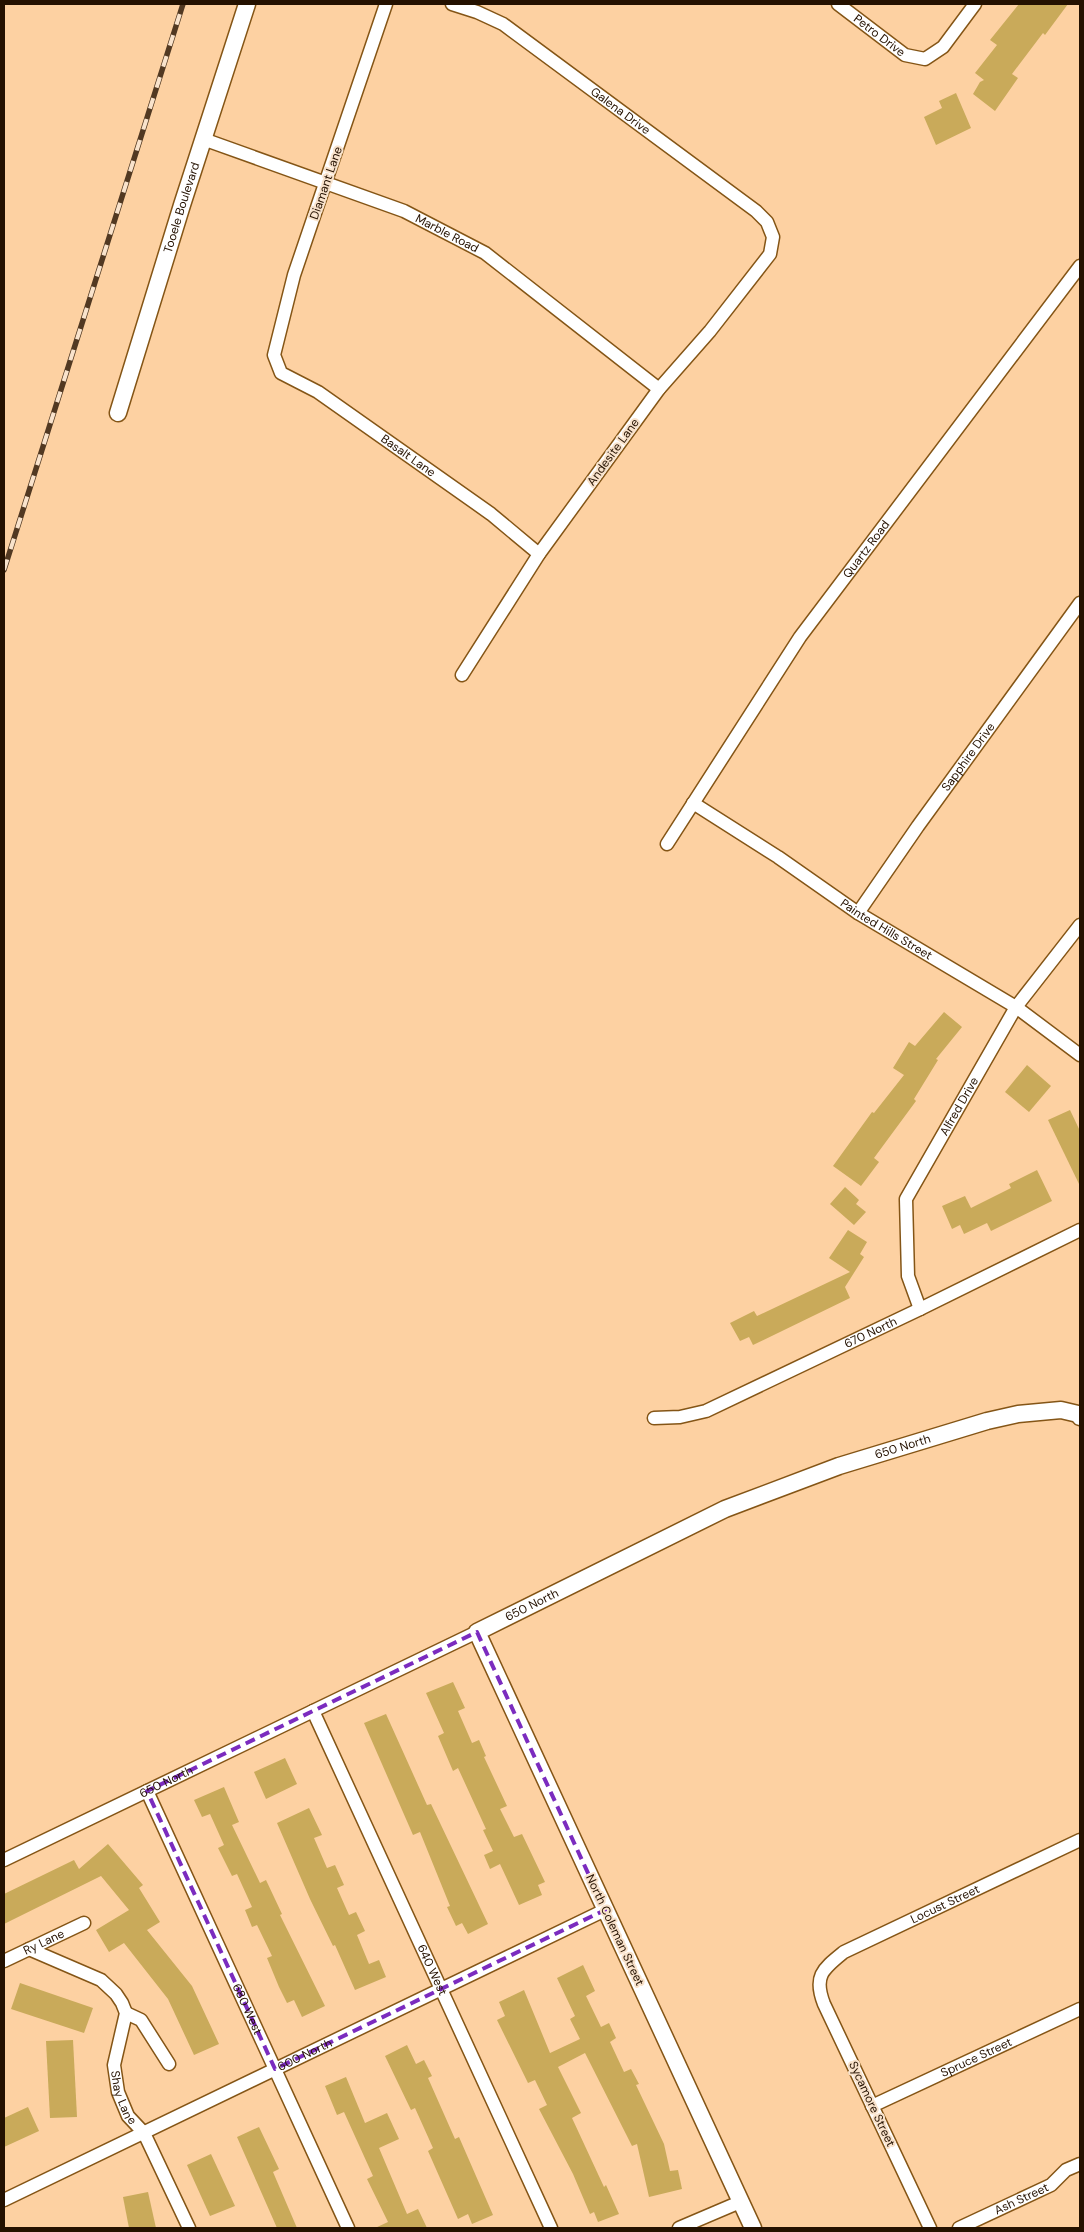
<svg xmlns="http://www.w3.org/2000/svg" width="1084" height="2232" font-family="'DM Sans',sans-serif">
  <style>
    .building { fill: #c9aa5a }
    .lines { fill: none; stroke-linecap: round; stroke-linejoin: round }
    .minor-casing { stroke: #845516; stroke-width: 15 }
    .tertiary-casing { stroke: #845516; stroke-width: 19 }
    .minor { stroke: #fff; stroke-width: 12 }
    .tertiary { stroke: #fff; stroke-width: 16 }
    .rail-casing { stroke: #523922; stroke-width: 5.5 }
    .rail { stroke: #f9e3cc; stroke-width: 4; stroke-dasharray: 11; stroke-linecap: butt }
    .marked { fill: none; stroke: #7b2cbf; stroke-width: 4; stroke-dasharray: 10 6; stroke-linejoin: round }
    .labels { text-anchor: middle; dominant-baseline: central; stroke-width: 4; stroke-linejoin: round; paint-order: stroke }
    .street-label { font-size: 12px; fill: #241100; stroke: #f9e3cc }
  </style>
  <rect width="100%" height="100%" fill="#fdd1a2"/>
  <g class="building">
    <path d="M1019,4h49l-23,31 -2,-2 -31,41 6,4 -23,33 -22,-17 7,-12 4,-2 -9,-7 22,-28 -7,-5z"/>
    <path d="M956,93l15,35 -35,17 -12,-28 18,-9 -3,-7z"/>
    <path d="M944,1012l18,15 -26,32 2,1 -24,39 2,2 -42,57 5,4 -18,24 -28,-20 39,-54 2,1 30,-38 -11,-7 16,-26 6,4z"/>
    <path d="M1027,1065l24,21 -22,26 -24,-20z"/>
    <path d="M1070,1110l10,21v55l-32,-66z"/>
    <path d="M1037,1170l15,31 -61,30 -4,-8 -23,11 -4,-9 -8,4 -10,-23 23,-10 6,12 40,-20 -2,-4z"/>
    <path d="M845,1187l14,13 -3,4 10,8 -12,13 -24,-21z"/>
    <path d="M848,1230l19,12 -7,12 4,3 -19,30 5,11 -97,47 -4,-8 -9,4 -10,-18 24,-12 3,5 93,-44 -21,-14z"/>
    <path d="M453,1682l12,26 -7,3 14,32 7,-3 7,16 -2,1 23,49 -7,3 14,28 8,-3 23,48 -7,3 4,10 -23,10 -19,-41 -10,5 -6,-14 9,-4 -10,-21 3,-1 -28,-61 -5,3 -15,-35 6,-3 -18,-40z"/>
    <path d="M386,1714l41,91 4,-1 57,120 -20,10 -6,-11 -6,3 -9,-19 3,-1 -30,-74 -7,3 -49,-112z"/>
    <path d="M285,1758l12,26 -31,15 -12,-27z"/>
    <path d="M224,1787l15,35 -7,3 28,58 6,-3 16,34 -2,1 45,91 -23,11 -8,-17 -7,3 -8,-16 -12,-29 5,-2 -15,-31 -5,2 -7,-17 7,-3 -15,-33 -5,2 -14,-28 6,-3 -14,-31 -8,3 -8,-17z"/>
    <path d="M309,1808l13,27 -8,3 13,30 8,-3 9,20 -7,3 12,27 7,-3 9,19 -8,4 12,29 10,-4 7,17 -31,13 -20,-45 -2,1 -23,-47 -33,-76z"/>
    <path d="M108,1844l35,41 -4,3 21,34 -13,8 45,56 27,58 -25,11 -26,-56 -44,-56 -15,9 -13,-22 33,-20 -28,-34 -97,48v-30l70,-34 5,9z"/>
    <path d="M583,1965l12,26 -9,5 15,31 8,-4 7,15 -6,4 14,30 7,-3 8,15 -3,1 28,59 6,27 8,-1 4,19 -33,8 -12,-53 -5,2 -47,-93 -27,14 23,46 -9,5 32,69 2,-2 13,29 -21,8 -4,-10 -4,2 -17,-40 -34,-65 8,-4 -12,-25 -7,3 -31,-63 8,-4 -6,-14 25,-12 26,63 30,-14 -10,-20 5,-3 -18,-38z"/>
    <path d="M20,1983l73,25 -9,25 -73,-24z"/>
    <path d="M73,2040l4,77 -27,1 -4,-77z"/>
    <path d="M407,2045l9,19 8,-4 8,16 -4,2 27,61 4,-2 34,78 -21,9 -4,-10 -10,5 -30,-68 5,-3 -18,-40 -4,2 -26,-54z"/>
    <path d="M346,2077l19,46 22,-10 12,26 -20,9 28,66 11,-5 9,19h-52l13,-6 -21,-43 6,-3 -29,-64 -7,3 -12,-29z"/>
    <path d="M28,2107l11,24 -35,16v-29z"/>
    <path d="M259,2127l20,42 -6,3 24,56h-20l-40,-91z"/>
    <path d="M211,2154l24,52 -25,10 -23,-51z"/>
    <path d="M148,2192l8,36h-27l-6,-31z"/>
  </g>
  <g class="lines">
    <defs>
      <g id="minor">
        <path id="s1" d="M386,4l-92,271 -20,80 7,18 37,19 173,122 48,40"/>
        <path id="s2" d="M452,4l25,8 26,12 253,187 11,11 6,15 -3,17 -60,77 -51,58 -120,165 -77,121"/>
        <path id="s3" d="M838,4l67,51 20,4 18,-12 32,-43"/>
        <path id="s4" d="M203,139l201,72 81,42 174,136"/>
        <path id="s5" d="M693,803l85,54 80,56 158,94 64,48"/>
        <path id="s6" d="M667,844l133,-207 280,-371"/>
        <path id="s7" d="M858,913l60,-87 162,-223"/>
        <path id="s8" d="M920,1309l-12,-33 -2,-77 110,-192 64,-82"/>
        <path id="s9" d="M654,1418l26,-1 26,-6 214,-102 160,-79"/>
        <path id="s10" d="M313,1711l238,517"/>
        <path id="s11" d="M147,1791l201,437"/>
        <path id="s12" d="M4,1860l473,-228"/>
        <path id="s13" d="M29,1949l72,31 15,14 6,9 4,10 -12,52 4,27 10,24 16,17 45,95"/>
        <path id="s14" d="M4,1961l80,-38"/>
        <path d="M126,2013l15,7 28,44"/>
        <path id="s15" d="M872,2106l208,-97"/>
        <path id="s16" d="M4,2200l601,-290"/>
        <path d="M679,2228l61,-26"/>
        <path id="s17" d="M930,2228l-106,-224c-11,-28 -1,-35 20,-52l236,-112"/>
        <path id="s18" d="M959,2228l92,-43 15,-15 14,-6"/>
      </g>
      <g id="tertiary">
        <path id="s19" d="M118,413l64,-208 65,-201"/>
        <path id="s20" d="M753,2228l-276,-596 248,-123 114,-43 148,-45 31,-7 43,-4 17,4 2,3"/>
      </g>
    </defs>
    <use href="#minor" class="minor-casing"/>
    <use href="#tertiary" class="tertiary-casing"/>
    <use href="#minor" class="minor"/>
    <use href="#tertiary" class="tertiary"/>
    <defs>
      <path id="rail" d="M4,570l179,-566"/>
    </defs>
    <use href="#rail" class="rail-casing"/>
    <use href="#rail" class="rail"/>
  </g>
  <path class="marked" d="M477,1632l128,278 -330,159 -128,-278z"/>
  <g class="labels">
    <g class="street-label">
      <text stroke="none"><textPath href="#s3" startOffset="52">Petro Drive</textPath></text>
      <text stroke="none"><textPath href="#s2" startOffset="201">Galena Drive</textPath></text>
      <text transform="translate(326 183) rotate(-71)">Diamant Lane</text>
      <text stroke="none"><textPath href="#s19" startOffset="215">Tooele Boulevard</textPath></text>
      <text stroke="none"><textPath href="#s4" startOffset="262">Marble Road</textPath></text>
      <text transform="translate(613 452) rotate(-54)">Andesite Lane</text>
      <text stroke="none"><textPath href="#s1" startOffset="540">Basalt Lane</textPath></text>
      <text stroke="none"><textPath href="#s6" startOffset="356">Quartz Road</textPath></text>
      <text stroke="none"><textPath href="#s7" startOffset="191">Sapphire Drive</textPath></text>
      <text stroke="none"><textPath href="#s5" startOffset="231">Painted Hills Street</textPath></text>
      <text stroke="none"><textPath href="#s8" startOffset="219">Alfred Drive</textPath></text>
      <text stroke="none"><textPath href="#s9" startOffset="235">670 North</textPath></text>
      <text stroke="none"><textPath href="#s20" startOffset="1122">650 North</textPath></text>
      <text stroke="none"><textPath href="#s20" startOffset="718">650 North</textPath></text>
      <text stroke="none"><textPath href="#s12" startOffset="180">650 North</textPath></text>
      <text stroke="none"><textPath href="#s17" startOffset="422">Locust Street</textPath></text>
      <text transform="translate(615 1930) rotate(65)">North Coleman Street</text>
      <text stroke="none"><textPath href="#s14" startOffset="44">Ry Lane</textPath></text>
      <text stroke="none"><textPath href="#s10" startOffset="285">640 West</textPath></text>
      <text stroke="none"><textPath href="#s11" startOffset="240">680 West</textPath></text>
      <text stroke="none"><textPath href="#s16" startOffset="334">600 North</textPath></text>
      <text stroke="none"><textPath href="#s15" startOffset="115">Spruce Street</textPath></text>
      <text stroke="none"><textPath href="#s13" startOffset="208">Shay Lane</textPath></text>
      <text transform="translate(872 2104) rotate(65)">Sycamore Street</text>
      <text stroke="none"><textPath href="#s18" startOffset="69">Ash Street</textPath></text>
    </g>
  </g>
  <rect width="1084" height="2232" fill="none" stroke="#241100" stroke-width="10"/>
</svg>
